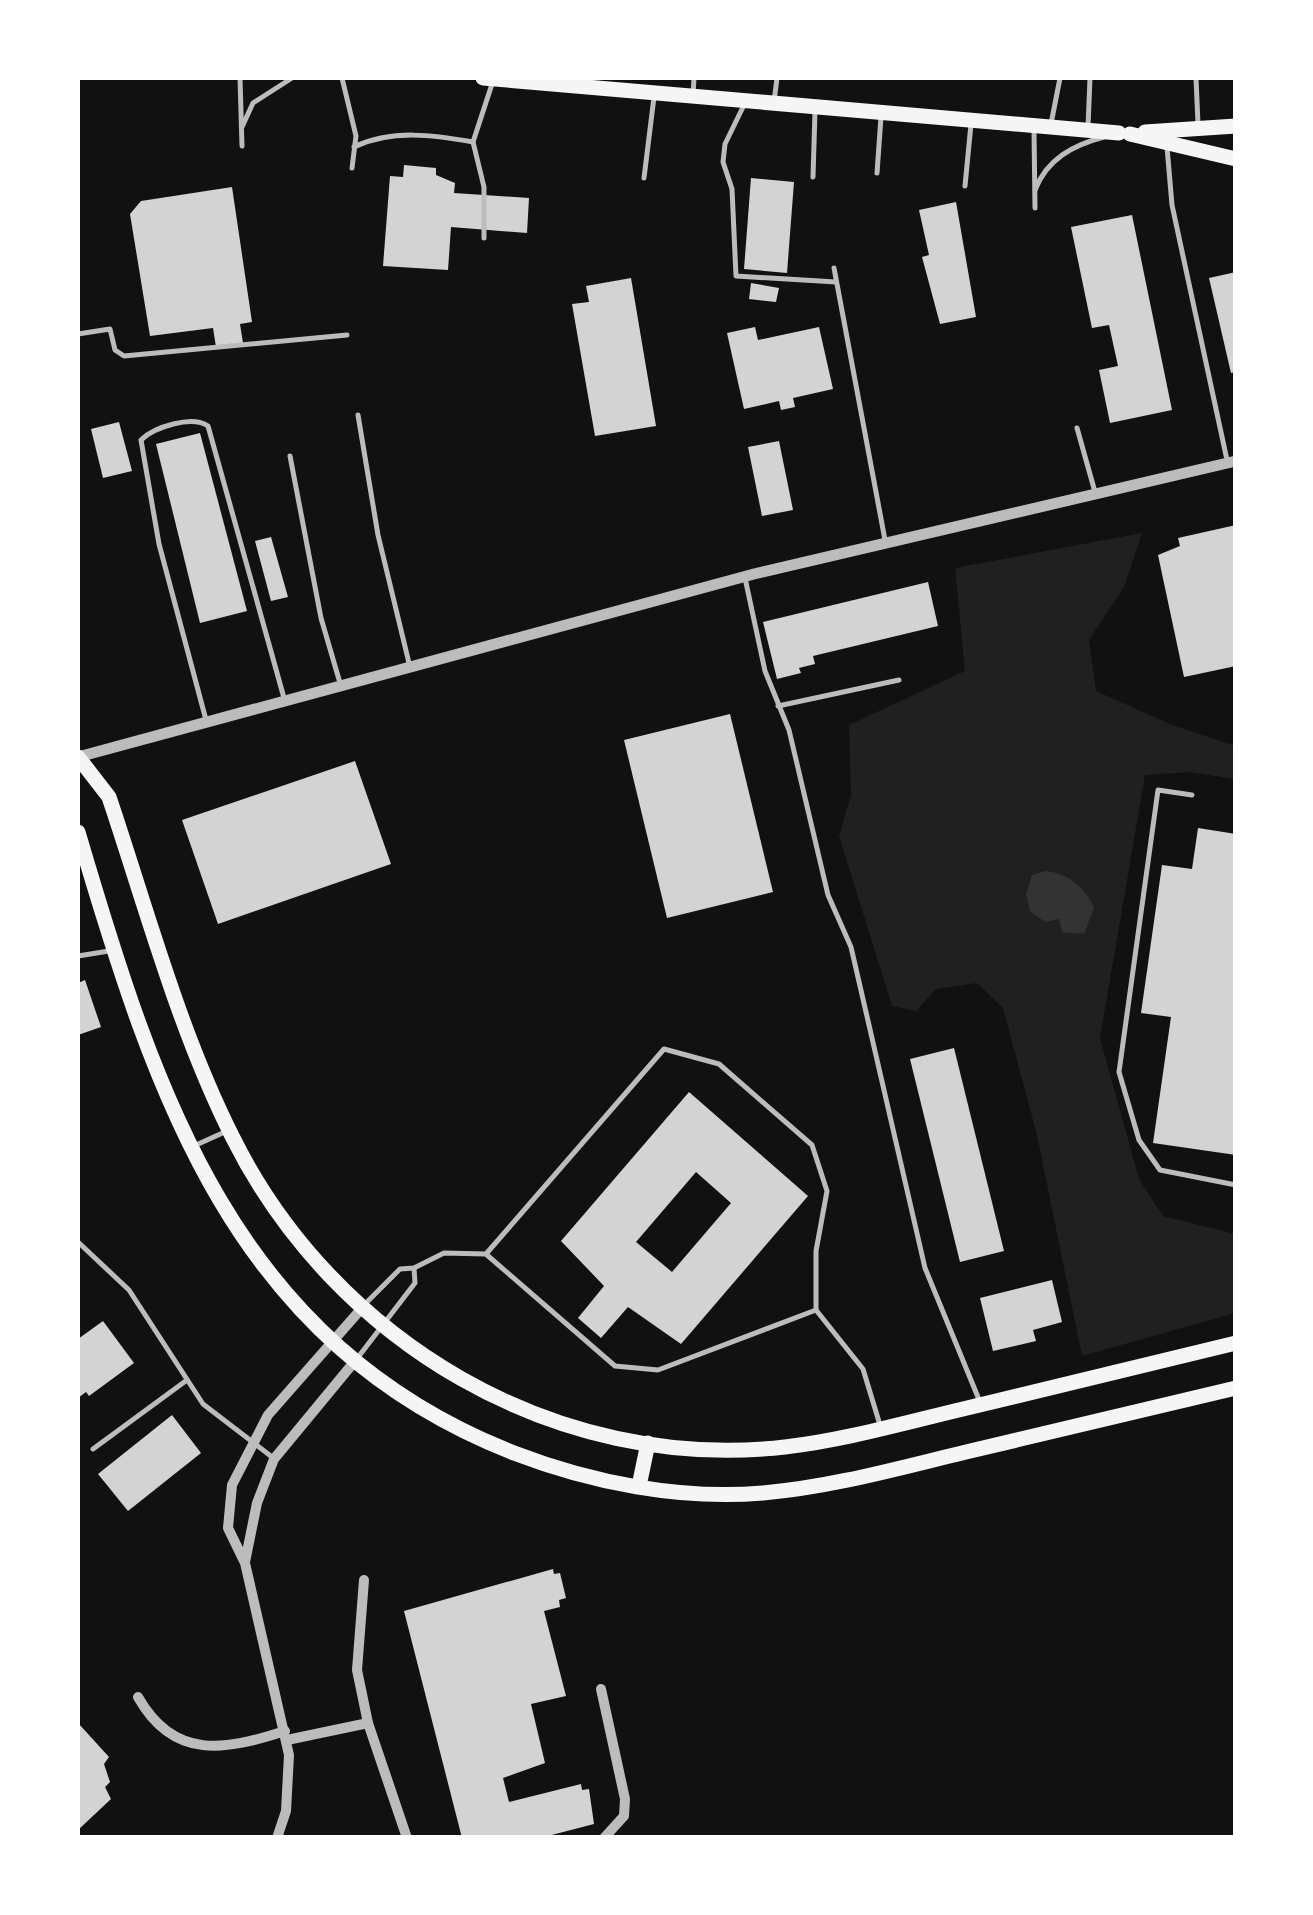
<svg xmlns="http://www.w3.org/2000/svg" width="1313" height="1915" font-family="'IBM Plex Sans',sans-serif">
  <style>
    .green { fill: #202020 }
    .water { fill: #333 }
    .building { fill: #d3d3d3; fill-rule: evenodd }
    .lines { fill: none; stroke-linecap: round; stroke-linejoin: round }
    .service { stroke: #bcbcbc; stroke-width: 5 }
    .minor { stroke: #bcbcbc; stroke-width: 10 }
    .tertiary { stroke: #bcbcbc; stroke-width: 11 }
    .primary { stroke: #f5f5f5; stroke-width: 15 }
    .trunk { stroke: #f5f5f5; stroke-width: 15 }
  </style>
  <rect width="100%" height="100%" fill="#111"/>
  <path class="green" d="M1142,533l-18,54 -35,53 7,51 74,33 65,22v33l-46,-7 -44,3 -45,263 39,141 24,37 72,18v79l-153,43 -45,-221 -34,-127 -26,-25 -41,6 -20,22 -24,-5 -53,-170 12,-41 -2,-70 116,-54 -10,-103z"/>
  <path class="water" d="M1045,871c22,2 41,16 49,37l-10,26 -22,-2 -3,-13 -14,3 -15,-11 -4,-17 6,-19z"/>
  <g class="building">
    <path d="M404,165l32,3v7l19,8 -1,10 75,5 -2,35 -76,-6 -3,43 -65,-4 7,-90 13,1z"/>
    <path d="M751,178l43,4 -7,91 -43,-4z"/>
    <path d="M232,187l20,135 -12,2 3,19 -27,4 -3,-19 -63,8 -20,-122 11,-13z"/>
    <path d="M956,202l20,115 -36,7 -18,-67 7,-2 -10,-45z"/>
    <path d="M1132,215l40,195 -62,13 -11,-53 19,-4 -9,-41 -17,3 -21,-101z"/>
    <path d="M1236,272v100l-5,1 -22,-95z"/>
    <path d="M631,278l25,148 -61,10 -23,-132 17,-2 -3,-16z"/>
    <path d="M751,283l28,5 -3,14 -27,-3z"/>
    <path d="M755,327l3,13 61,-13 14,62 -40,9 2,9 -14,3 -2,-9 -35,8 -17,-76z"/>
    <path d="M119,422l13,49 -29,7 -12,-49z"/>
    <path d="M200,433l47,178 -47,12 -44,-179z"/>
    <path d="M779,441l14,69 -31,6 -14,-69z"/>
    <path d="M1236,525v141l-52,11 -26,-122 22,-9 -2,-8z"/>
    <path d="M271,537l17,60 -17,4 -16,-60z"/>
    <path d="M928,582l10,44 -125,30 2,8 -16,4 2,5 -24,6 -14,-57z"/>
    <path d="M730,714l43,178 -106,26 -43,-178z"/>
    <path d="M355,761l36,103 -173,60 -36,-104z"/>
    <path d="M1198,828l38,6v321l-83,-12 18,-126 -30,-4 21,-148 30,4z"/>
    <path d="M85,980l16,47 -23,8v-52z"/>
    <path d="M954,1048l50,203 -44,11 -50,-203z"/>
    <path d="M689,1092l119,104 -127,148 -53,-37 -27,31 -23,-20 26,-32 -43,-45zM696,1172l35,31 -59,69 -36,-30z"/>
    <path d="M1052,1280l10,42 -29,8 3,11 -43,10 -13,-53z"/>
    <path d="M103,1321l31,42 -45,33 -3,-4 -8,6v-59z"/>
    <path d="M172,1415l29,38 -73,58 -30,-37z"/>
    <path d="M553,1569l1,5 6,-1 6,25 -7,2 1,7 -16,4 22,85 -35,8 14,59 -42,15 6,24 72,-18 1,6 7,-1 5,35 -54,14h-78l-58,-227z"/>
    <path d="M78,1723l31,34 -5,7 6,18 -5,5 6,12 -33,31z"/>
  </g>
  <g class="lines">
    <g class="service">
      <path d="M240,78l2,68"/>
      <path d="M342,78l14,58 -4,32"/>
      <path d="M1196,78l2,46"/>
      <path d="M693,95l1,-17"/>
      <path d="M774,102l3,-24"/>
      <path d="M744,105l-19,39 -2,18 9,27 4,87 100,6"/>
      <path d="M1051,124l9,-46"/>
      <path d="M242,127l11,-24 39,-25"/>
      <path d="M1088,127l2,-49"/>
      <path d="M1034,131l1,77"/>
      <path d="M354,147c38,-18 80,-12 119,-5"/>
      <path d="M1167,147l5,58 55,255"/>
      <path d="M877,173l4,-56"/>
      <path d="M813,177l2,-66"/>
      <path d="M644,178l10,-81"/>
      <path d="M965,186l6,-62"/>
      <path d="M1035,190c12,-31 38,-45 69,-53"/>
      <path d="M484,238v-51l-11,-45 20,-61"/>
      <path d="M834,268l51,272"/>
      <path d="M78,334l32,-5 5,21 9,6 223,-21"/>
      <path d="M358,415l20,120 31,128"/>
      <path d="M1077,428l18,64"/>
      <path d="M290,456l31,162 19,65"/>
      <path d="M745,578l20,93 24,59 39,165 23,52 74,321 55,134"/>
      <path d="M778,706l121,-26"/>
      <path d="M206,720l-47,-176 -18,-104c13,-13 51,-25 67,-14l76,272"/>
      <path d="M1192,795l-34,-5 -39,282 20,68 21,30 76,15"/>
      <path d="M78,956l31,-5"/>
      <path d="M196,1145l31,-14"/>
      <path d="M78,1242l51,48 74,114 69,53"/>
      <path d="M487,1255l128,111 43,4 158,-60"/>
      <path d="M366,1303l34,-34 14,-1 30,-15 42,1 178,-205 55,15 93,81 15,46 -11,60v59l47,59 17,56"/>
      <path d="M359,1356l56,-73 -1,-15"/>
      <path d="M93,1449l94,-69"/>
    </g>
    <g class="minor">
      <path d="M245,1562l12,-59 17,-44 81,-98"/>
      <path d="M601,1689l24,110 -1,17 -20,22"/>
      <path d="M138,1697c36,64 88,53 147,34"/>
      <path d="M368,1723l39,115"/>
      <path d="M287,1740l81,-17 -11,-53 7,-90"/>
      <path d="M277,1838l9,-27 3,-56 -44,-192 -17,-35 4,-43 36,-70 94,-107"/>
    </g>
    <path class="tertiary" d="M78,757l676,-183 482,-113"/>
    <g class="primary">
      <path d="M78,757l31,40c38,113 70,234 124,341 102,204 323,335 552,309 60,-7 119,-24 178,-38 91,-22 182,-44 273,-66"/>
      <path d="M78,832c78,265 156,511 436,621 78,30 166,47 249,40 69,-6 136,-25 203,-41 90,-21 180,-42 270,-64"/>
      <path d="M639,1486l9,-43"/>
    </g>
    <g class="trunk">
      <path d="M483,78l636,55"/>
      <path d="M1145,132l91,-6"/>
      <path d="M1130,134l106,25"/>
    </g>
  </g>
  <rect width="1313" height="1915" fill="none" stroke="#ffffff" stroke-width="160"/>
</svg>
